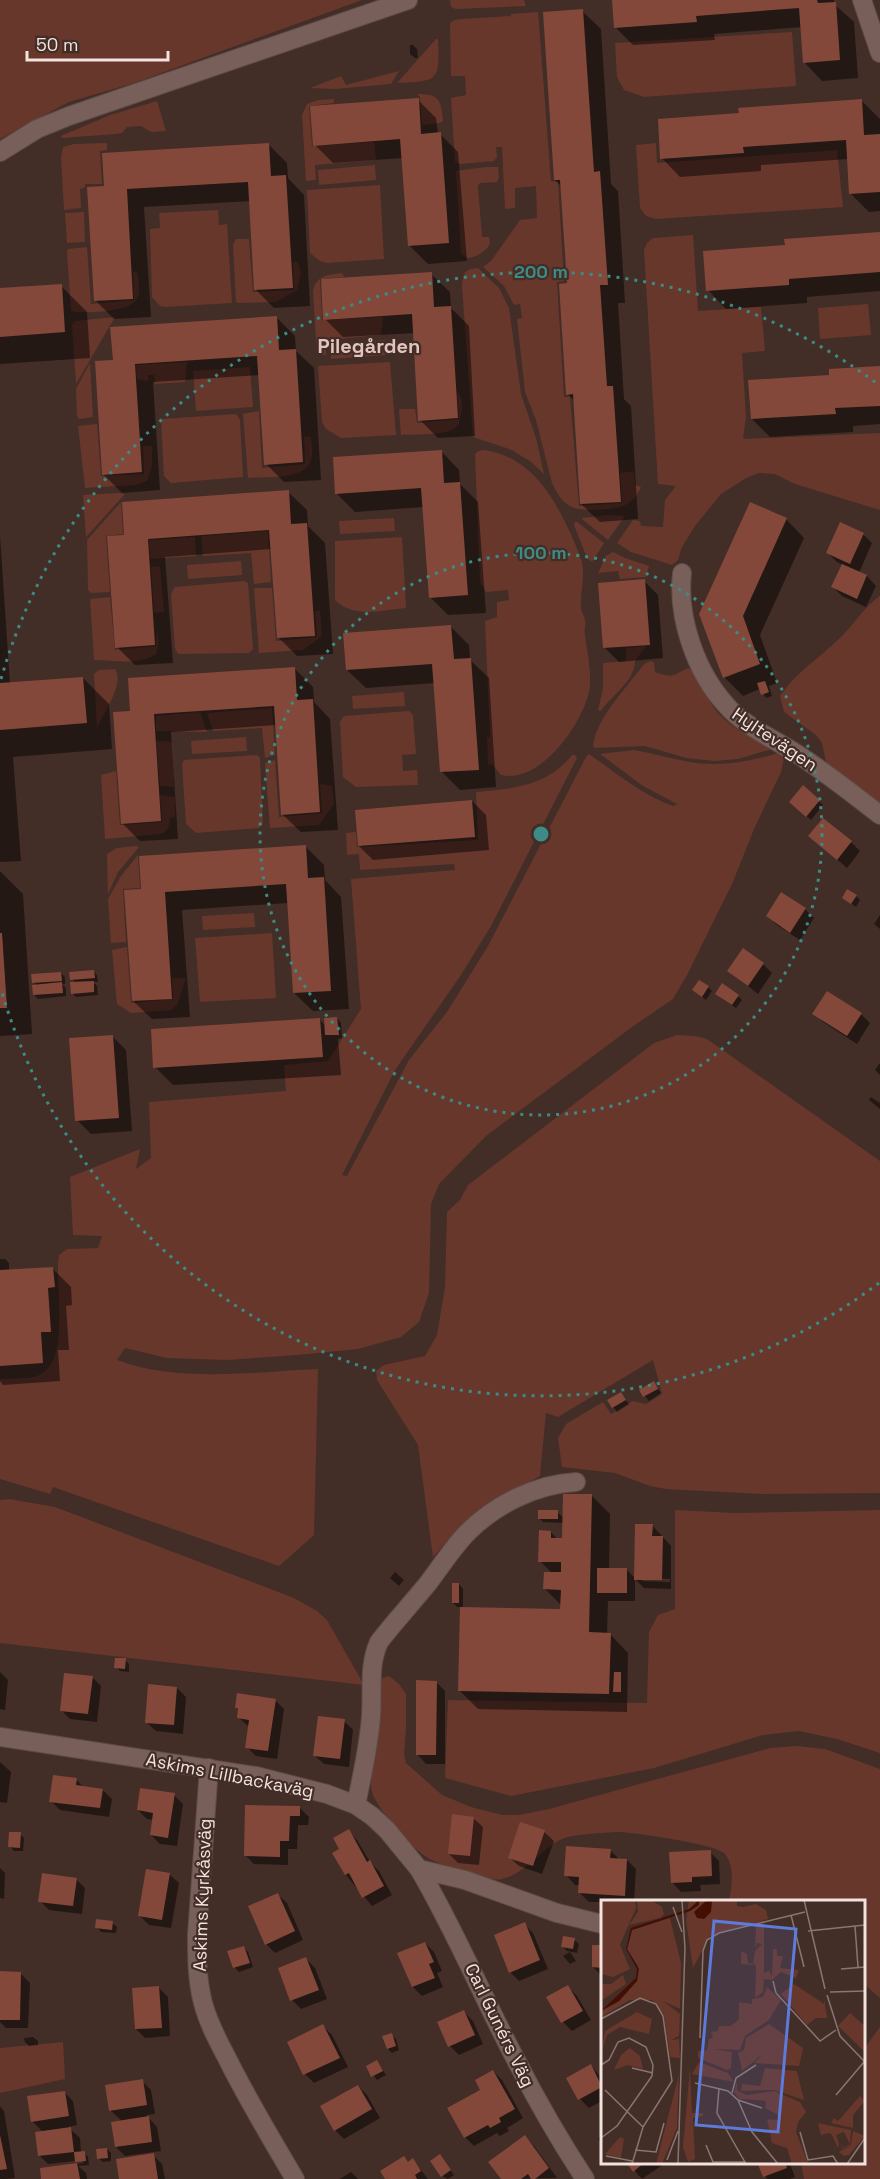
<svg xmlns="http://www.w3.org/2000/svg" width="880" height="2179" font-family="'Space Grotesk',sans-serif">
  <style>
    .green { fill: #67372c }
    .shadow { fill: #0007; fill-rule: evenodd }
    .building { fill: #84483a }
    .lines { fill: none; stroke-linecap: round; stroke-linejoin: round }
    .minor-casing { stroke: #5d4b46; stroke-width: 20 }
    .minor { stroke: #785f59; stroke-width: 18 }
    .ring { fill: none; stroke: #3c8c85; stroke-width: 3; stroke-dasharray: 3 6 }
    .labels { text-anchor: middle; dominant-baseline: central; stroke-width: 4.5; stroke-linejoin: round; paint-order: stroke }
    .street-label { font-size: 18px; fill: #f2e3df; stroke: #432d27 }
    .neighbourhood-label { font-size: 20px; font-weight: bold; fill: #e1c4bd; stroke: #432d27 }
    .inset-road { fill: none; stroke: #897671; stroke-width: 1.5 }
    .view { fill: #5d7bda; fill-opacity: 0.15; stroke: #5d7bda; stroke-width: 3 }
    .inset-edge { fill: none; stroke: #f2e3df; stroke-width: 3 }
    .centre { fill: #3c8c85; stroke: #432d27; stroke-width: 3 }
    .ring-label { font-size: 18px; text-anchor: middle; font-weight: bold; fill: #3c8c85; stroke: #432d27; stroke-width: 4.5; stroke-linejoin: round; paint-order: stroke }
  </style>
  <rect width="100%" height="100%" fill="#432d27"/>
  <g class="green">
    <path d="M0,0h362l-228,83 -65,19 -69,37z"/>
    <path d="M450,0h74l2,6 -70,3 -5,-2z"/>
    <path d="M538,12l13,169 7,1 6,99 -7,1 7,115h6l9,109 43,-3 -2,-30 14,-2 1,14 6,2c-2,5 -8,14 -14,17 -8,6 -46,8 -55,3 -10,-4 -15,-14 -20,-24l-16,-63 -11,-28 -8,-73 5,-1 -2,-14 -6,1 -10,-19 -21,-19 8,-6 29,-41 17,-2 -1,-32 -21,2v20l-10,1 -3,-62h-6l1,10 -3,4 -34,3 -5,-2 -4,-64 15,-3 -1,-19h-14l-1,-53 4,-3 8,-1 49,-3v-2z"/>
    <path d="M792,32l4,54 -152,11 -20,-7 -7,-13 -2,-34z"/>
    <path d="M436,39h2c2,43 0,42 -41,44z"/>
    <path d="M399,71l-8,13 -56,5 -25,-1 31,-12 5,9z"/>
    <path d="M417,94c23,0 24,6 26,27l-3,2 -18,2 -2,-28z"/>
    <path d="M334,99v4l-25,3 3,40 62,-4 2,18 -61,5 1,15 -10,1 -4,-66 5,-11 11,-4z"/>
    <path d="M157,101l9,30 -15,1 -10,-6 -14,1 -5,6 -6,1 -54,4 -1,-2 49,-21z"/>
    <path d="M107,143v7l-7,1 2,33h-17v3l-5,2 1,19 -17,2 -3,-53 2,-10 11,-3z"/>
    <path d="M656,143l1,20 180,-13 6,57 -187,12 -10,-3 -6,-8 -4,-63z"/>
    <path d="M375,165l1,15 -57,5 -1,-15z"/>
    <path d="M486,167h12l1,10 -2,5 -17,1 -2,3 4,51h7l1,7c-6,9 -13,13 -23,14l-6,-5 -5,-82z"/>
    <path d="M380,185l4,74 -57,4 -7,-2 -10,-8 -3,-63z"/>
    <path d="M218,210l1,15 8,-1 5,79 -67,4 -5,-1 -8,-9 -2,-68 10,-1 -1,-15z"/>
    <path d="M84,212l1,30 -18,1 -2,-30z"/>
    <path d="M693,235l5,76 63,-4 4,44 -23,2 4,64 -3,22 137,-6v77l-85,-26 -20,-10 -16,-1 -13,5 -25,16 -26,32 -13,21 -4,13 -6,5 -41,-13 -14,-9 16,-23 7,1 1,5 22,1 2,-27 11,-14 -18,-2 -14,-234 3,-7 6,-5z"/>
    <path d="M236,239h13l4,53 41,-2 -1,-28h5l3,10 -4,18 -21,12 -38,1 -2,-1 -3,-57z"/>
    <path d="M87,247l4,57 43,-4 -1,-28 4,-1c1,9 5,22 -1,29 -8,12 -52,14 -65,11l-4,-60 1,-2z"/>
    <path d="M478,268l21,20 10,20 12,86 15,44 8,36 -13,-12 -19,-12 -39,-13 -11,-151c1,-14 3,-17 16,-18z"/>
    <path d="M342,273l2,4 -24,2 2,41 61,-3 -2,18 -56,5 1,15h-9l-4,-64c4,-16 14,-16 29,-18z"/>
    <path d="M868,304l3,31 -51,4 -2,-31z"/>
    <path d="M115,317l-39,67 -4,-59 3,-4z"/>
    <path d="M385,340l1,15 -55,4 -1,-15z"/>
    <path d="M187,362l-2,20 -30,2 -1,-9h-6v6l-11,-2 -1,-14z"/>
    <path d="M390,362l6,73 -55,3 -15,-9 -4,-7 -4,-56z"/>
    <path d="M90,363l3,54 -14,2 -2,-3 -1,-27z"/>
    <path d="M250,367l3,40 -57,4 -3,-40z"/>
    <path d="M457,392c5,6 6,14 4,22 -1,4 -1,10 -5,13 -9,9 -42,7 -55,8l-2,-26h16l2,14 42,-4z"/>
    <path d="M259,411l3,57 43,-4 -1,-27 7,-1c0,6 2,14 1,20 -4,26 -45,20 -64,22l-5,-64z"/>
    <path d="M236,414l4,6 3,57 -72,6 -7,-7 -3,-57z"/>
    <path d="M97,424l4,52 43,-2 -1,-28h9v20l-5,15 -11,4 -51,3 -7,-62z"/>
    <path d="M485,450c42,7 64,39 81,74 6,12 12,26 16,38 3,15 -2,31 -1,46 0,4 4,8 4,13 1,4 -1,9 0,14 2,15 6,34 5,50 -3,34 -49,100 -89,90l-9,-11 -4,1 -1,-27 3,-1 -5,-116 12,-4v-15l12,-2 -1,-10 -22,2 -6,-10 -5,-128 3,-3z"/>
    <path d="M119,493l6,1 -39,43 -3,-42z"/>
    <path d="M121,502l2,32 -17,2 4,56 -19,1 -3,-3 -1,-50z"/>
    <path d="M608,515l17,1 -17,24 -26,-21v-1z"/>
    <path d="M394,518l1,13 -55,3 -1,-13z"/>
    <path d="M575,522h2l27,21 -12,19 -5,-4 -13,-33z"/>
    <path d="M268,531l3,51 -17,2 -3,-31 -48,3 -2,-20z"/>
    <path d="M195,537l1,19 -46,3 -1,-19z"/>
    <path d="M402,537l4,71c-24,2 -52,11 -71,-8v-59z"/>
    <path d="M613,552l12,6 24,8 -3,11 -26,2 -2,-8 -20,2 8,-17z"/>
    <path d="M241,561l1,14 -54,4 -1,-14z"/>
    <path d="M160,566l4,46 -10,1 -3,-46z"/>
    <path d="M244,581l4,2 5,66 -4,4 -71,1 -3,-6 -4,-54 4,-7z"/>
    <path d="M254,588h18l4,53 41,-4 -2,-26h5l2,25 -19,14 -44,3z"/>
    <path d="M880,596v207l-54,-41 -4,-19 -6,-8 -32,-23 -4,-16c16,-24 41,-39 61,-59 13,-13 25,-32 39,-41z"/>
    <path d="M110,597l5,53 41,-4 1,-16 2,12 -3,12c-17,12 -43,6 -62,6l-4,-61z"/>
    <path d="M646,646l-11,15c0,20 -24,35 -34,50l-3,-1 5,-21v-26l23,-2v-13z"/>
    <path d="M651,661l3,2 1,9c21,7 16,3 34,-4l3,2c8,12 14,26 22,38 14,19 38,30 58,41l-34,10 -24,2 -28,-3 -41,-12 -50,2 -2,-2c3,-28 35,-60 51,-82z"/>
    <path d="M115,669c10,15 -12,44 -18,60l-3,-55 5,-4z"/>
    <path d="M404,692l1,14 -52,3 -1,-13z"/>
    <path d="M272,708l3,47 -10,3 -3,-30 -49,3 -6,-18z"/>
    <path d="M409,711l4,4 3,39 -14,1 1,16 14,-1 1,15 -62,2 -13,-10 -3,-55 4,-6z"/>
    <path d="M200,712l7,20 -51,-1v-15z"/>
    <path d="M246,737l1,14 -55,3 -1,-13z"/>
    <path d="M156,741l16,1 2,45 -14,-1z"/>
    <path d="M634,750c19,3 37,9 56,12 30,5 60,0 88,-9l4,1 2,4 -3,14 -27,57 -22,55 -45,91 -14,24 -41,28 -146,109 -47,48 -8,20 -2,89 -10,29 -18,15 -43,12 -61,6 -70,5 -60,-2 -42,-10 -8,12c62,23 136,12 201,9l-4,166 -35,31 -226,-79 -3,7 -50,-15v-100c12,-1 31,1 41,-5 30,-17 13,-90 18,-119l8,-6 31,-1 4,-12 -29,-1 -3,-58 70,-28 -4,20 15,-11 -2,-56 137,-11 -2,-26 44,-4 33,-52 -10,-130 104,-9 -1,-6 -94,6 -1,-16 -12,1 -1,-22 10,-1 1,15 121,-7 -2,-48c36,-3 72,-6 96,-37h3l2,3 -86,168 -30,49 -66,95 -53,105 5,1 62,-116 38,-48 41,-66 98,-189 3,-3c27,19 53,41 84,52l4,-2 -34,-18 -43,-32z"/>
    <path d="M257,755l3,3 3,66 -4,4 -63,5 -10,-9 -4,-60 2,-4z"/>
    <path d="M275,760l4,57 43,-4 -2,-29 12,2 2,18 -15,21 -49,3 -5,-65z"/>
    <path d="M116,771l4,54 42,-3 -2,-27 15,2v20l-5,1c-1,8 -1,13 -9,16l-56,5 -4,-64z"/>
    <path d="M135,846l4,1 -21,25 -10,22 -1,-40 10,-6z"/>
    <path d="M138,855l2,33 -17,1 3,53 -15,1 -3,-44 13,-23z"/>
    <path d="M254,913l1,14 -52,3 -1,-14z"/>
    <path d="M272,933l4,65 -76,4 -5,-64z"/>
    <path d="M127,947l4,56 42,-4 -1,-21h14l-9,27 -6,5 -40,3 -14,-9 -5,-54z"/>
    <path d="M677,1035l18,1 12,3 173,122v332l-118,1 -96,-5 -16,-3 -35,-13 -53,-6 -4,-29 8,-14 37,-22 8,12 22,-13 13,3 16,-10 -9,-34 -95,57 -12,-4 -6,63 -51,29 -29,22 -27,30 -15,-112 -41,-65 -1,-9 8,-6 41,-9 12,-21 8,-48 2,-75 13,-12 8,-15 186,-142z"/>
    <path d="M9,1499l46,8 239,91 23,13 10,9 37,65 -364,-42v-143z"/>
    <path d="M675,1510l59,3 146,-3v243l-43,-14 -38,-8 -36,4 -109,33 -143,28 -66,-18 3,-78 199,3 2,-71 9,-17 17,-6z"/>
    <path d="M389,1676l10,8 7,10v35l-2,24 2,10 36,32 29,12 31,8h17l30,-6 221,-61 27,-2 28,3 55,20v229l-16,-14v-82l-135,-1c3,-13 6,-37 -5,-48 -10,-9 -91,-21 -107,-21 -14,1 -43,2 -55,7 -22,10 -35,34 -60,40 -7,2 -19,-2 -27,-4 -16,-5 -32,-9 -47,-17 -17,-10 -45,-43 -54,-61 -2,-4 -3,-8 -3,-13l7,-70v-27l4,-9z"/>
    <path d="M880,2027v152h-76l-3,-16 63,-1v-113z"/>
    <path d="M63,2042l2,37 -65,14v-45z"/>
  </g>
  <g class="shadow">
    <path d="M613,0h221v4l20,18 4,56 -36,3 -18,-19 -2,-35 -88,7 1,6 -82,5 -18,-18z"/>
    <path d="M582,11l19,18 10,155 7,7 7,112h-7l6,96 7,7 7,113 -38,3 -19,-18 -7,-103 -6,-7v-110l-6,-97 -7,-7z"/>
    <path d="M410,45h3l4,4 1,9h-3l-5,-4z"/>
    <path d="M418,100l18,18 2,16h2l18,18 9,109 -39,3 -19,-19 -6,-87 -70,5 -18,-18z"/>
    <path d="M861,100l19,19v92l-11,1 -18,-18 -3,-35 -87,6v6l-81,6 -18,-19 78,-43z"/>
    <path d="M268,144l19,19 1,15 16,17 6,111 -36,2 -18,-18 -5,-89 -107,6 7,110 -37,2 -19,-19 11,-112z"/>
    <path d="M880,234v57l-73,6v6l-81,6 -18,-19 78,-44z"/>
    <path d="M431,274l19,18 1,16 18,18 6,110 -37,2 -18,-18 -5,-87 -72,4 -18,-18z"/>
    <path d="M61,286l26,26 3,46 -90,6v-74z"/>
    <path d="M277,318l18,18 1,15 18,17 7,112 -37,2 -18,-18 -6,-89 -107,7 7,108 -38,3 -18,-18 10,-113z"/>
    <path d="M880,368v56l-27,2v6l-83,5 -18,-18 79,-42z"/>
    <path d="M441,451l18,19 1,14 18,18 8,111 -38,2 -18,-18 -6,-90 -69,5 -18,-18z"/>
    <path d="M288,492l19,18 1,16 17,17 8,111 -36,2 -18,-18 -7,-89 -107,8 8,106 -38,2 -18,-18 9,-111z"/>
    <path d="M786,519l18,19 -44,97 17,48 -8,3 3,10 -6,2 -6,-9 -17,7 -19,-19 -24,-63z"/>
    <path d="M863,534l9,9 -13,30 8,3 9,10 -10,21 -24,-11 -9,-9 10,-22 -6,-3 -9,-9z"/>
    <path d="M0,535l10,149 73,-6 26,26 3,45 -99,8 8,104 -21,1z"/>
    <path d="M644,581l14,14 5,63 -44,4 -14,-14z"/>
    <path d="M451,627l18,18 1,15 19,18 7,109 -36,3 -18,-18 -7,-89 -69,5 -19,-18z"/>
    <path d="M294,668l19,19 1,15 16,17 8,111 -37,2 -19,-18 -5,-89 -106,7 7,107 -38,2 -18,-18 10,-111z"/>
    <path d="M804,788l19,17 -12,15 -16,-14z"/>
    <path d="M472,801l14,14 3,35 -116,10 -14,-14z"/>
    <path d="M810,836l41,6 9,9 -13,17z"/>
    <path d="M305,846l19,19 1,15 16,17 8,112 -36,2 -19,-18 -6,-90 -106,7 8,107 -38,2 -19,-18 10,-111z"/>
    <path d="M0,871l23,23 9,140 -32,2z"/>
    <path d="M856,896l4,4 -4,7 -8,-6z"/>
    <path d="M805,909l9,9 -14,22 -23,-15 -9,-9z"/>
    <path d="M880,915v14l-6,-5z"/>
    <path d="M743,950l20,14 9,9 -14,21 -29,-23z"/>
    <path d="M93,971l4,4 1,7h-5l4,4 1,9 -22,2 -4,-4 4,-10 -4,-4z"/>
    <path d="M61,973l4,4v7h-3l4,4v8l-28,3 -4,-4 3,-9 -3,-4z"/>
    <path d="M708,987l4,4 -6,9 -12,-10z"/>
    <path d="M738,996l4,4 -6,8 -15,-10z"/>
    <path d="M814,1013l47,1 9,9 -13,21 -34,-22z"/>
    <path d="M337,1018l4,5 1,15 -4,1 3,36 -168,10 -18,-18 165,-47 6,6z"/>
    <path d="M112,1036l14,14 6,81 -41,3 -14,-14z"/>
    <path d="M880,1063v12l-5,-5z"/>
    <path d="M871,1097l9,6v6l-11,-9z"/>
    <path d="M0,1259h5l4,4v8l43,-3 19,19 1,18 -6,1 3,44h-11l2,31 -57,4 -3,-4z"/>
    <path d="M654,1383l7,10 -12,8 -8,-10z"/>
    <path d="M620,1394l9,10 -12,8 -8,-11z"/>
    <path d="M592,1496l18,18 -1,55h17l9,9 17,-53 19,21v43l-27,-1 -9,-9v22h-27l-1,33h3l18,19 -1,59 -149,-3 -18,-18 2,-84h-5l-4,-4 6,-19 4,5v19l99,3v-5l-17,-17 7,-16 -12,-12 11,-29 6,7h6l1,-16 -21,-1 -4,-4 18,-6 7,6zM642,1578l28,1v3l-28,-1z"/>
    <path d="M395,1572l9,8 -5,6 -9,-8z"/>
    <path d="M125,1660l4,4v8l-9,-1 -4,-4z"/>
    <path d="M0,1672l8,8 -3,30 -5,-1z"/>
    <path d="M92,1677l9,9 -4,36 -27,-3 -9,-9z"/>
    <path d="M436,1682l9,9v73h-19l-9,-10z"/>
    <path d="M177,1688l9,9 -3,37 -27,-3 -10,-9z"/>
    <path d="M275,1700l9,9 -7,50 -21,-3 -9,-9 2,-20 -11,-10 1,-7 -2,-3z"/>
    <path d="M344,1721l9,9 -4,37 -25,-3 -10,-9z"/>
    <path d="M0,1762l11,10 -4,31 -7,-1z"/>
    <path d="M77,1780l7,8 19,2 9,9 -3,18 -49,-7 -9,-9z"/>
    <path d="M174,1795l9,9 -6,42 -17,-2 -9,-9 3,-15 -7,-1 -9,-9z"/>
    <path d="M300,1808l9,9 -1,8h-10l-1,24h-9v16l-34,-1 -9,-9z"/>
    <path d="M473,1818l10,9 -4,38 -21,-2 -9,-9z"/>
    <path d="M521,1824l23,8 10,9 -12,33 -23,-8 -10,-9z"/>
    <path d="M348,1831l9,9 13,22 9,9 13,24 -20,11 -26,-31 -5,-25z"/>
    <path d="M20,1834l4,4 -1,13h-9l-4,-5z"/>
    <path d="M610,1850l10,10h7l9,9 -2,33h-45l-9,-9v-8h-5l-9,-10z"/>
    <path d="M710,1852l9,9 1,23 -20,1 1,6 -20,1 -9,-10z"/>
    <path d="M0,1868l5,5 -1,26 -4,-1z"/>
    <path d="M169,1874l10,9 -8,45 -22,-3 -9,-9z"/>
    <path d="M76,1879l9,9 -3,26 -33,-4 -9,-9z"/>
    <path d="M277,1894l10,9 16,37 -28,13 -9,-9z"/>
    <path d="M112,1923l5,4 -1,6 -15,-1 -4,-5z"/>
    <path d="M524,1924l9,9 15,36 -29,12 -9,-9z"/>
    <path d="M574,1940l5,4 -2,9 -10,-2 -4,-4z"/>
    <path d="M425,1943l9,9 8,19 -5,2 6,14 -21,9 -9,-9z"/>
    <path d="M594,1947h8v19h-2l2,10 -9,-9z"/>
    <path d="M244,1948l4,4 5,15 -14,5 -4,-4 -6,-16z"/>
    <path d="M570,1952l6,9 -6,3 -7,-8z"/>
    <path d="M306,1959l9,9 12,31 -26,10 -9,-9z"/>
    <path d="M0,1973h20l10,10 -2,45h-22l-6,-6z"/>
    <path d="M568,1987l9,9 14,24 -19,11 -9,-9 -15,-24z"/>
    <path d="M159,1988l9,9 2,39 -25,2 -9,-9z"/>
    <path d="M464,2012l9,9 10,23 -24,11 -9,-9z"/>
    <path d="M323,2026l9,9 16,32 -34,16 -9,-9z"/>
    <path d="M391,2035l5,4 3,11 -7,3 -4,-4z"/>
    <path d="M33,2037l5,4v4l-9,1 -4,-4 -1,-4z"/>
    <path d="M377,2062l9,13 -9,5 -9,-13z"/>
    <path d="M591,2065l11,14v22l-13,7 -9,-9 -12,-21z"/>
    <path d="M493,2071l9,9 21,38 -16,10 2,3 -9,5 -3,-3 -23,13 -9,-9 17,-47z"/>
    <path d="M142,2081l9,9 4,24 -9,1 11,12 4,24 -36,5 -9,-9 6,-26 -12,-11z"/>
    <path d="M358,2086l9,9 13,23 -36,21 -9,-9z"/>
    <path d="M64,2092l9,9 4,24 -9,2 12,11 1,15 3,-1 4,5 1,8 -11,1 8,7 1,6h-44l-1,-10 41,-6v-3l-35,4 -9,-9 4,-23 -11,-11z"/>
    <path d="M0,2106l4,5 11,67 -9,1h-6z"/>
    <path d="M602,2135v10l-4,-6z"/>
    <path d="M525,2137l9,9 23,32 -55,1z"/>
    <path d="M107,2149l4,4v8l-8,1 -5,-4z"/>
    <path d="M153,2155l9,9 3,15h-44z"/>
    <path d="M440,2156l14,19 -6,4 -6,-3z"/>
    <path d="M413,2160l15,19h-41l22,-16z"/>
    <path d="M627,2162h36l1,2 -22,15z"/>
    <path d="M759,2162h30l6,15 -5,2h-23z"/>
    <path d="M351,2172l7,7h-18z"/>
  </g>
  <g class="building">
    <path d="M612,0h205l1,3 18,-1 4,58 -37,3 -4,-55 -103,8 1,6 -83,6z"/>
    <path d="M583,9l11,163 6,-1 8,114h-8l7,101h6l8,116 -41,2 -7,-110 -7,1 -7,-111 8,-1 -7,-103h-6l-11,-168z"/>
    <path d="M419,98l2,36 20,-2 8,111 -41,3 -8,-107 -87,7 -3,-40z"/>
    <path d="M862,99l2,36 16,-1v58l-31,2 -3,-54 -103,7 1,6 -84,6 -2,-40 81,-6 -1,-5z"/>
    <path d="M269,143l2,33 15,-1 7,113 -39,2 -6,-108 -121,7 6,110 -39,2 -7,-114 17,-1 -2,-33z"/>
    <path d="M880,232v40l-91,7v6l-83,6 -3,-40 82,-6 -1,-6z"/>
    <path d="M432,272l2,35 17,-1 7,112 -40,3 -6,-107 -89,6 -2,-41z"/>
    <path d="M62,284l3,48 -65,5v-49z"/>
    <path d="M277,316l2,34 17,-1 7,113 -39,3 -7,-109 -122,8 7,108 -40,3 -7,-114 18,-1 -3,-33z"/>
    <path d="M880,366v40l-45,2 1,6 -85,5 -3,-39 81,-5v-6z"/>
    <path d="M442,450l2,33 16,-1 8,113 -39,3 -8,-110 -86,6 -2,-37z"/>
    <path d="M289,490l2,34 16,-1 8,113 -38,2 -8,-108 -121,9 7,106 -40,3 -8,-112 17,-1 -2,-33z"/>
    <path d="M750,502l37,16 -44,98 17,48 -37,14 -24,-64z"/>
    <path d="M840,522l24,11 -14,31 -24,-11z"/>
    <path d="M842,564l25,11 -10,24 -26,-12z"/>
    <path d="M645,579l5,66 -47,3 -5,-65z"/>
    <path d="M451,625l3,34 17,-1 8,112 -39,2 -8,-108 -86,6 -3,-37z"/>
    <path d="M295,667l2,33 16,-1 7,113 -39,3 -7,-109 -120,8 7,107 -40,3 -8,-112 17,-1 -2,-33z"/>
    <path d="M83,677l4,46 -87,7v-47z"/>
    <path d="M765,681l4,11 -8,3 -4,-12z"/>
    <path d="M803,785l17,15 -14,17 -17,-15z"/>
    <path d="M472,800l3,37 -117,9 -3,-36z"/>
    <path d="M823,818l29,23 -15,19 -29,-24z"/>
    <path d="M306,845l2,33 16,-1 7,114 -38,2 -7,-109 -121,8 7,107 -40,2 -8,-111 17,-1 -2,-33z"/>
    <path d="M847,889l10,6 -6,9 -9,-6z"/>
    <path d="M781,892l25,16 -16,25 -24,-17z"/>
    <path d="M0,933h2l5,75h-7z"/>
    <path d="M743,948l21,15 -16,23 -21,-15z"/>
    <path d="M94,970l1,8 -25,2 -1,-8z"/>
    <path d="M61,972l1,9 -30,2 -1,-9z"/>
    <path d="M699,980l10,6 -7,11 -10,-7z"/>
    <path d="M94,981v11l-23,2 -1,-12z"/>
    <path d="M62,982l1,11 -30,2 -1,-10z"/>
    <path d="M722,983l17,12 -7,10 -17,-11z"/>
    <path d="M827,991l35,22 -15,23 -35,-22z"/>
    <path d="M337,1017l2,18h-14l-1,-17z"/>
    <path d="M320,1018l3,39 -170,11 -2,-39z"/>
    <path d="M113,1035l6,83 -44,3 -6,-83z"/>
    <path d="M53,1267l2,20 -7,1 3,44h-10l2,31 -43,3v-96z"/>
    <path d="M654,1381l4,8 -15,8 -4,-7z"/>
    <path d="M621,1392l5,8 -14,8 -5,-8z"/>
    <path d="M563,1494h29l-3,138 22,1 -2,61 -151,-3 2,-84 100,2 1,-19 -18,-1 1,-17h17v-10h-23l1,-32 12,1v7h11z"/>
    <rect x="538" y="1510" width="20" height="9"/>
    <path d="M635,1524h18l-1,12h11l-1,44h-28z"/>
    <rect x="597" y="1568" width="30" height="25"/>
    <rect x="452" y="1583" width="7" height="20"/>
    <path d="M115,1658h11l-1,11 -11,-1z"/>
    <path d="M614,1672h7v20h-8z"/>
    <path d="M64,1673l29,3 -5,38 -28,-3z"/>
    <path d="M416,1680l21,1 -1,74h-20z"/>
    <path d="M148,1684l29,3 -3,38 -29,-2z"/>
    <path d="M237,1693l39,6 -8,52 -23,-3 4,-28 -12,-2 1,-10h-3z"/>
    <path d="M318,1716l27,3 -5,40 -27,-3z"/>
    <path d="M53,1775l24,3 -1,7 27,4 -3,19 -51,-6z"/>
    <path d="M140,1788l35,5 -7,45 -18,-3 3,-22 -16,-3z"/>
    <path d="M245,1805l55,1v10h-10l-1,25h-9v16l-36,-1z"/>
    <path d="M452,1814l22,3 -4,39 -22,-2z"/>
    <path d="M520,1822l25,8 -12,36 -25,-8z"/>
    <path d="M349,1829l18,33 3,-2 14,26 -22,12 -13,-25 -4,2 -13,-22 7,-4 -6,-11z"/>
    <path d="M9,1832h12l-1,16 -12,-1z"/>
    <path d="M566,1846l45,3 -1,9 17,1 -2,37 -47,-3 1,-16 -15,-1z"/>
    <path d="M711,1850l1,26 -20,1v5l-21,1 -2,-31z"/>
    <path d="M146,1869l24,4 -8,47 -24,-4z"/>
    <path d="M42,1873l35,5 -4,28 -35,-4z"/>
    <path d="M278,1893l17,38 -30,14 -17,-39z"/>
    <path d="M96,1919l17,2 -1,9 -17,-2z"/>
    <path d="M525,1922l15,38 -31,13 -15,-38z"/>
    <path d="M563,1936l12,2 -2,11 -12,-2z"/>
    <path d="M425,1942l9,20 -5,2 6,14 -23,9 -15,-34z"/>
    <path d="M592,1945h10v23l-10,-1z"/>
    <path d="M244,1946l6,17 -17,5 -6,-17z"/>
    <path d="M306,1957l13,33 -29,11 -12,-33z"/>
    <path d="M0,1971l21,1 -1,48h-20z"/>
    <path d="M568,1985l15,26 -22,12 -15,-26z"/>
    <path d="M159,1986l3,42 -27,1 -3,-41z"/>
    <path d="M464,2010l11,25 -27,12 -11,-25z"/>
    <path d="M323,2024l17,34 -37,17 -16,-33z"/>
    <path d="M392,2033l4,13 -9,3 -5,-13z"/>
    <path d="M377,2060l6,11 -12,6 -5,-11z"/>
    <path d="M591,2064l11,23 -24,13 -12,-22z"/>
    <path d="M493,2070l22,39 -16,9 2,4 -11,6 -2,-3 -24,13 -17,-30 33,-18 -5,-10z"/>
    <path d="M143,2079l4,26 -38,6 -4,-26z"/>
    <path d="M358,2085l14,24 -38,22 -14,-25z"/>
    <path d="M65,2091l4,25 -38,6 -4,-26z"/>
    <path d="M149,2116l3,26 -37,5 -4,-25z"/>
    <path d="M71,2127l3,25 -36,4 -3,-24z"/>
    <path d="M0,2135l7,34 -7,1z"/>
    <path d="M525,2135l24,33 -14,11h-4l-3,-5 -7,5h-20l-13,-17z"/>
    <path d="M107,2148l1,10 -11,1 -1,-10z"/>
    <path d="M85,2151l1,10 -11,1 -1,-10z"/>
    <path d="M154,2153l4,26h-39l-3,-20z"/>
    <path d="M440,2154l11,16 -10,7 -11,-16z"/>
    <path d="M404,2156l4,6 5,-4 8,13 -6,4 2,4h-32l-5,-8z"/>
    <path d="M626,2162h19l-12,10z"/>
    <path d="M757,2162h28l2,6 -24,9z"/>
    <path d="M77,2163l3,16h-39l-1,-11z"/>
  </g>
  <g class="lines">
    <defs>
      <g id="minor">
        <path d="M862,0l18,53"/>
        <path d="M0,152l37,-23 32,-13 339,-116"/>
        <path d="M682,573c-5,45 14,99 44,132 18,21 46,33 68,47 30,19 58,41 86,63"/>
        <path d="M0,1737l256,39 71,18 29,11 16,11 15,14 32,39 46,11 92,33 45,11"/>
        <path d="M209,1768l-12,167c0,23 0,45 6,68 6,23 18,43 28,63 20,39 42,76 64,113"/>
        <path d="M356,1805c6,-29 13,-59 15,-89 2,-25 -3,-50 8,-74 16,-21 34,-40 50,-60 12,-16 23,-33 37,-48 28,-29 70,-50 110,-52"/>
        <path d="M419,1869c37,63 63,127 97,191 21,41 44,81 69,119"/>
      </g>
    </defs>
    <use href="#minor" class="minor-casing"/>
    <use href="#minor" class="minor"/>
  </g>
  <g class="ring">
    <circle cx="541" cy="834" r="281"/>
    <path d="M879 1283A562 562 0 0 1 1 989M1 679A562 562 0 0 1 879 385"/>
  </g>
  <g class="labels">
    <g class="street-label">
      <text transform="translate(775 739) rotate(34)">Hyltevägen</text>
      <text transform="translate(230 1775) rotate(11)">Askims Lillbackaväg</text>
      <text transform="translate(202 1895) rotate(-88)">Askims Kyrkåsväg</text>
      <text transform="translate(500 2025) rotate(64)">Carl Gunérs Väg</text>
    </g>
    <g class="neighbourhood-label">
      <text x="369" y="346">Pilegården</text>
    </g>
  </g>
  <g transform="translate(601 1900)">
    <rect width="264" height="264" fill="#432d27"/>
    <path d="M0,0h34l1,8 -16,37 10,24 -17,8 -12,-3zM36,0h14l11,7 2,7 -4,4 -31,7 9,-13zM88,0h48v6l5,1 14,-3 10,6 2,9 -58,17 -17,32 -7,-47zM69,18l11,45 -1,46 -17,-8 17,13 -1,22 -8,4 8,-1 1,19 -10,-1 -6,-42 -12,-15h-22l-29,17v-6l18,-10 18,-20 1,-15 -11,-17 5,-19zM163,23v50l5,-2 3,5 1,-27h4v7h6l-3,12 19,2 -3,8 -15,-6 -9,8 -8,-1 -1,13 -8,6 1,-31 -2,-4 -1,2h-1l-11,-1v-13l6,3 1,9 5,1 2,-13 7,-7 -5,-1 -2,6 1,-22h6l-6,-2zM22,75l3,9 -25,17v-17h10zM193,84l30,20v-6l3,20h-11l-9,7 -26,-31zM166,87l14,13 -12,20 -24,16 -5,14 -26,-1 18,3 -1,16 -4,2 -29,-12v-7l9,-1 2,-11 4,-1 -2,-6 7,-1 1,-5h12l8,-7v-17l13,2v-5l11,-2zM36,112l15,7 -3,15 -29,-7 -13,8 -5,16 3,-20zM249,113l15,13v26l-27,-26zM168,124l34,24 -4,18 -45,-3 9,-9 -21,17 -4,-18 6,-3 2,-12zM29,148l10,8 3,13 -15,-4 -14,5 7,-15zM98,162l29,11 6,9 -42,-8zM89,168l2,45h11v3l-10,2 2,41 -7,3 -5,-15zM164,168l32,3 7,29 -30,-10 -33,1 1,-7 18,2zM78,174l-2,54 -15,36h-6zM136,181v9l9,5 28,-4 26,11 6,10 -8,10 -2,10 12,31 -16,1 -5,-16 -15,-5 -5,-24 11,1 2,-4 -15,-8 1,-7 -27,-2 -5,-7zM259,196l5,5 -12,14v13l-22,-5 3,-5 4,3zM217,223l33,7 -1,15 -8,4 -1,-5 2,4 7,-4 -6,-12 -8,3 3,9v2l-5,2 3,-2 -4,-9 -3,-4 -9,2zM252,231l12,5 -16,19 -5,1 -5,-4 12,-7zM19,237l4,2 -3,19 -16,-4z" fill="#67372c"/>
    <path d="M98,0v5l-9,6 -58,19 -5,19 12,20 -2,12 -18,20 -18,10 35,-33 1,-9 -11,-20 5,-21 58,-19zM106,0h5l-1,12 -7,7 -7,-1 -3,-6z" fill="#440e03"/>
    <path class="inset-road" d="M81,0l3,49M203,0l21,89M72,7l9,25M190,15l13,52M254,26l3,41M207,31l57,-6M240,69l24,-2M172,81l3,12 44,48 16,-11M229,92l35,-1M226,95l13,41 25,26M0,119l39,-21 16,6 7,12 9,65 -29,46 -11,37M99,138l3,-87 4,-11 12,-7 86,-21M0,165l8,-5 9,-18 11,-4 17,9 7,18 -1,11 -35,50 -16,12M31,168l21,5M94,183l33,8 10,9 24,8M118,188l-2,25 29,51M4,190l38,37M131,193l4,-15 20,-13M235,195l28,-33M137,200l14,32 26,32M199,232l8,28 25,-4 5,8M105,245l7,17h33M34,250l21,2 8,-29M5,256l26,5M66,260l11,-29M77,264l7,-217M246,264l18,-26"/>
    <path class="view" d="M113,21l82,8 -18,203 -82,-7z"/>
    <rect width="264" height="264" class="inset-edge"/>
  </g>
  <circle cx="541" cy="834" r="9" class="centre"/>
  <g class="ring-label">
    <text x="541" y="278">200 m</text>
    <text x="541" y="559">100 m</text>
  </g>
  <path d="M27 51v9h141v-9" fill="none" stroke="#f2e3df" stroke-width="3"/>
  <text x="36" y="51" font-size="18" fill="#f2e3df" stroke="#432d27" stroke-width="4.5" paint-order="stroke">50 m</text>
</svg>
